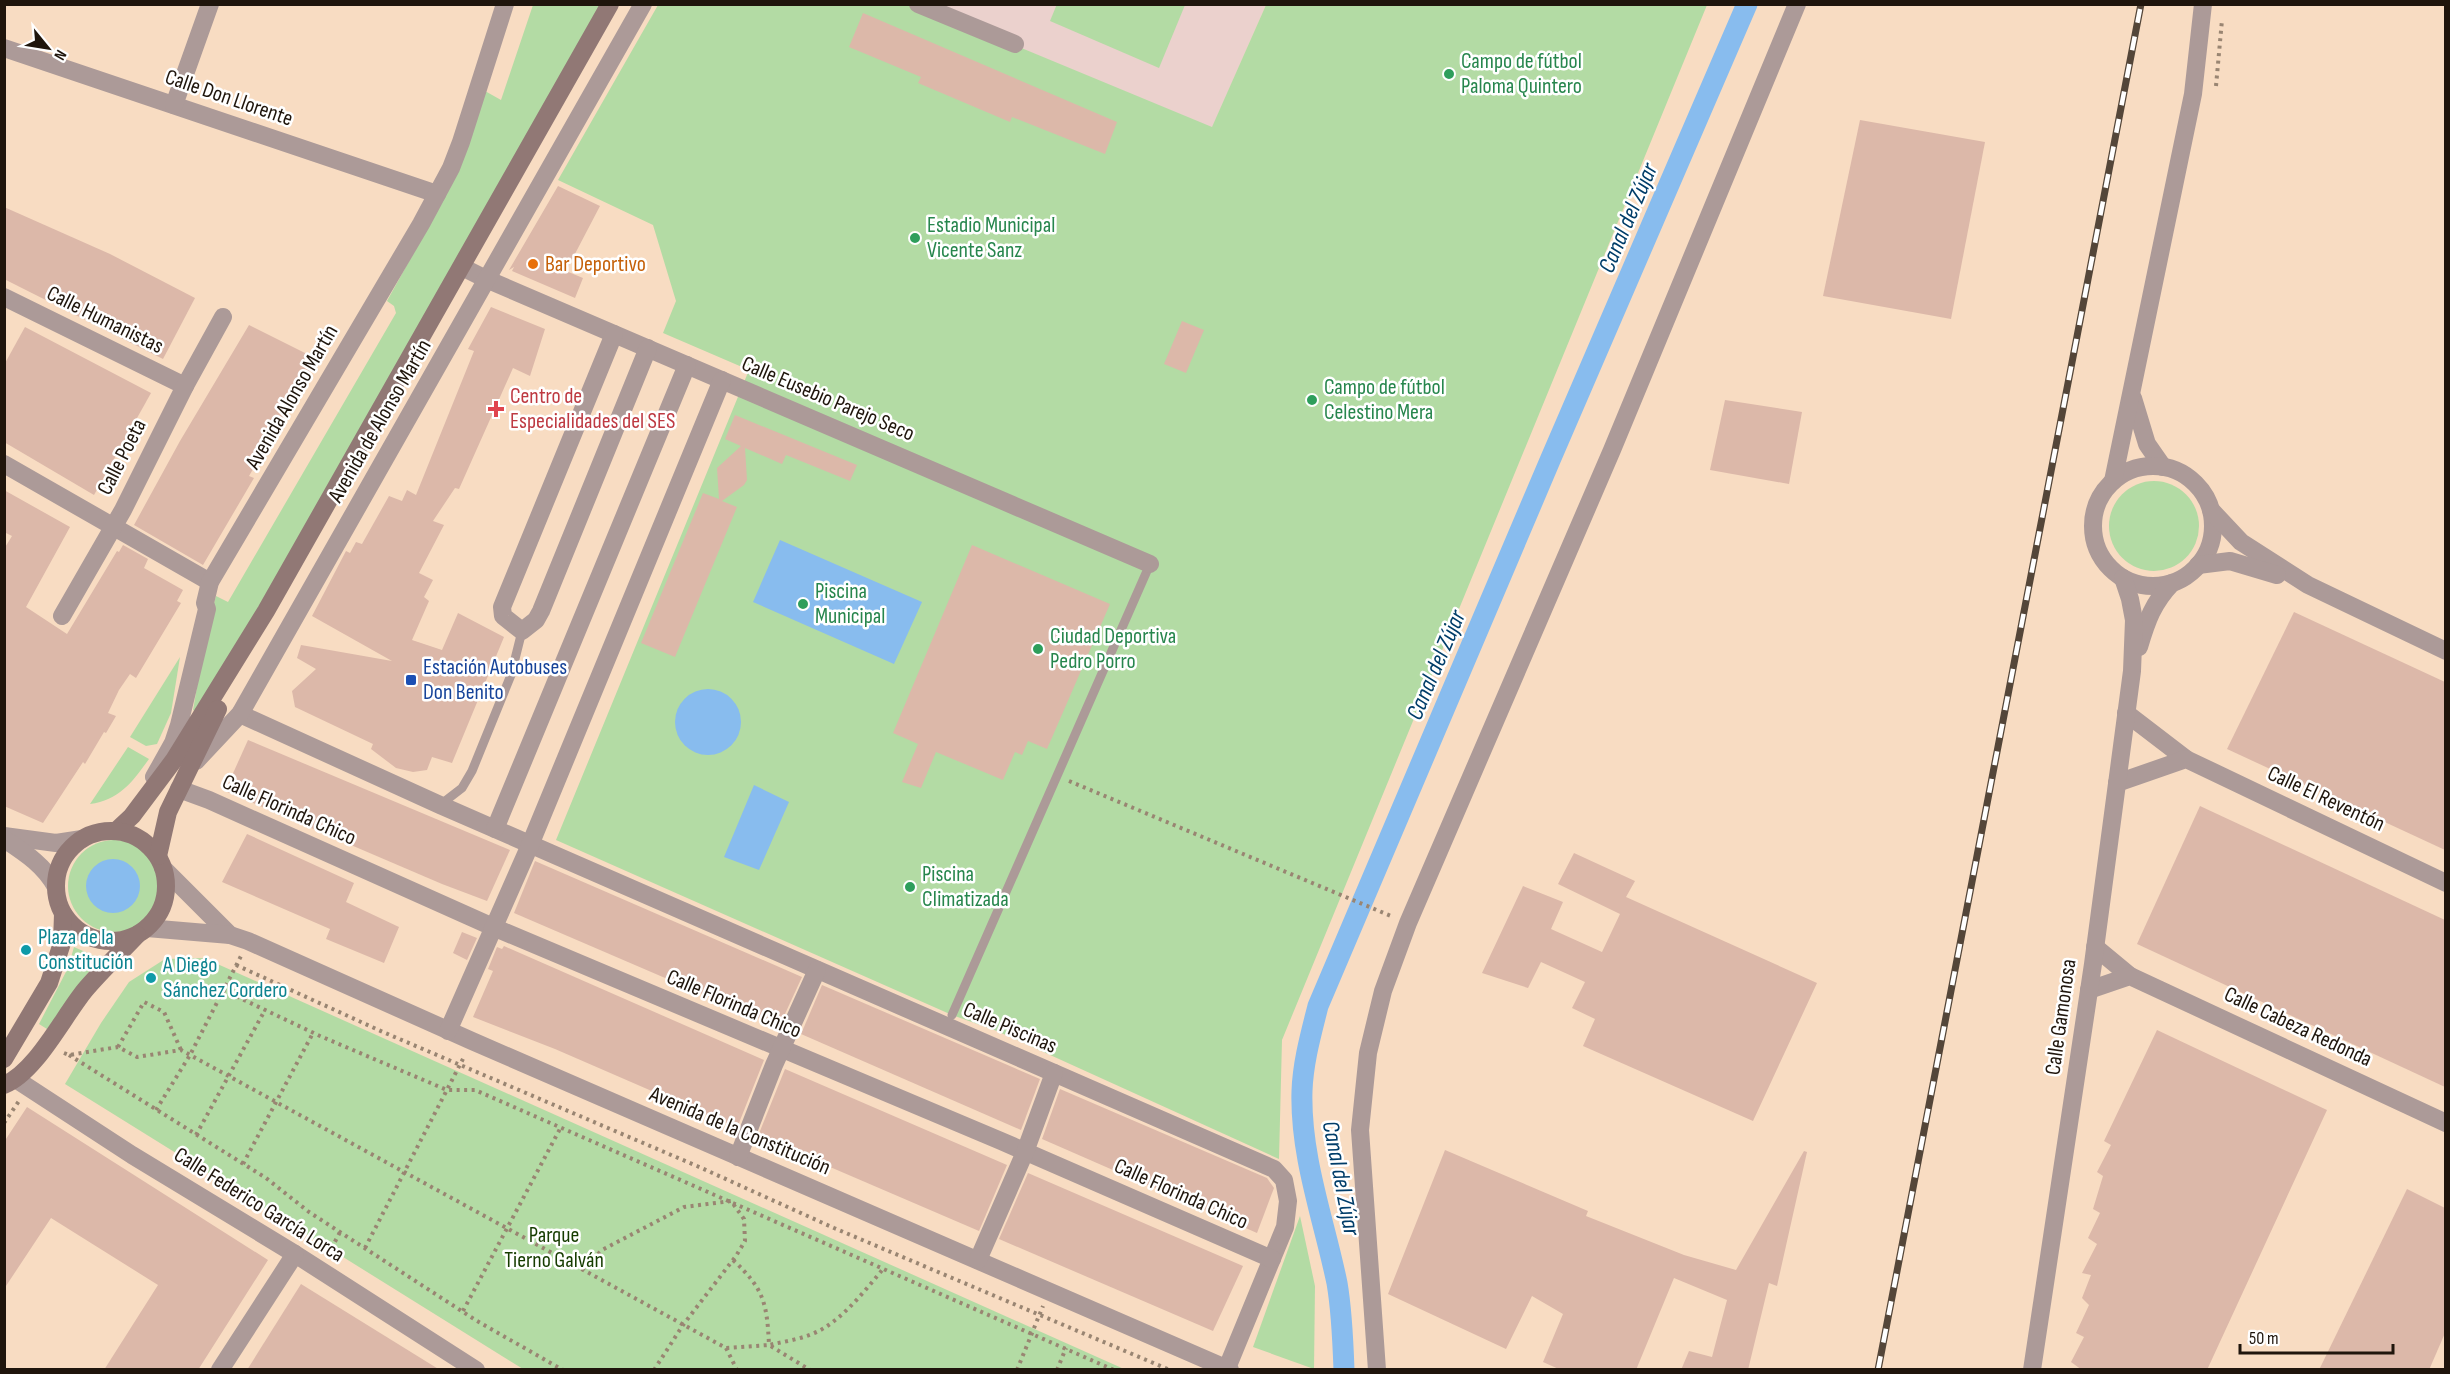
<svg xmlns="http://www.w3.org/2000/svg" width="2450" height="1374" font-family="'Sofia Sans Condensed',sans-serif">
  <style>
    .education { fill: #ebd1cd }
    .green { fill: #b3dba4 }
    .water { fill: #88bcee }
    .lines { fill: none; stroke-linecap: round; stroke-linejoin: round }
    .canal { stroke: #88bcee; stroke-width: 21 }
    .building { fill: #dcb8a9 }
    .path { stroke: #998572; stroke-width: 4; stroke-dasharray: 3 4.5; stroke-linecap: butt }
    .lane { stroke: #ac9a98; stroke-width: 9 }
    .street { stroke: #ac9a98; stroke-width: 18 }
    .secondary { stroke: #917875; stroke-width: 18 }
    .rail-casing { stroke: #544639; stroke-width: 7 }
    .rail { stroke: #fff; stroke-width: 4.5; stroke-dasharray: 14; stroke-linecap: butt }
    .leisure-dot { fill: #2e9e5b; stroke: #fff; stroke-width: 2 }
    .food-dot { fill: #e8710a; stroke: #fff; stroke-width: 2 }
    .health-dot { fill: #e0444e; stroke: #fff; stroke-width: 2 }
    .transit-dot { fill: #1a4fb4; stroke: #fff; stroke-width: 2 }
    .culture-dot { fill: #0f9aa8; stroke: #fff; stroke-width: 2 }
    .labels { text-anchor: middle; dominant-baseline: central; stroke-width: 5; stroke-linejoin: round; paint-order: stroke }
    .leisure-label { font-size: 22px; fill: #27864d; stroke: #fff; text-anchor: start }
    .street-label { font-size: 22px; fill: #1f150c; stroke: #fff }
    .food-label { font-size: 22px; fill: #c56008; stroke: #fff; text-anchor: start }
    .health-label { font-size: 22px; fill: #be3a42; stroke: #fff; text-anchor: start }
    .transit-label { font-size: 22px; fill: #164399; stroke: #fff; text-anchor: start }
    .culture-label { font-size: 22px; fill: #0d838f; stroke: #fff; text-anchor: start }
    .park-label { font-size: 22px; fill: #163c00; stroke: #fff }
    .water-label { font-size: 24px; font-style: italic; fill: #003d69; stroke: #fff }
  </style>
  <rect width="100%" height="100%" fill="#f8dcc2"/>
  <path class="education" d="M918,5h348l-54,123z"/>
  <g class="green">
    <path d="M1057,4h128v1l-26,63 -109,-47z"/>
    <path d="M533,5h77l-148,262 -266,445 -3,-2 14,-82 9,-32 12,6 168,-289 -2,-7 -7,-5 42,-76 56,-134 16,9z"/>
    <path d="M658,5h260l294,122 54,-122h441l-425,1035 -3,119 -282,-128 -45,-16 -396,-175 193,-470 -86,-37 13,-32 -23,-76 -95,-45z"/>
    <circle cx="2154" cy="526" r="45"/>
    <path d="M180,657l-9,56 -14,31 -11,2 -16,-9z"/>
    <path d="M128,747l21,12c-16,22 -29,41 -59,45z"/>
    <circle cx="114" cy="886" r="46"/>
    <path d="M74,947l25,11 -52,71 -8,-5 29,-56z"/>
    <path d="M204,958l920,411h-601l-458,-285 36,-61 28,-41 36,-23z"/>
    <path d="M1300,1216l15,70 -1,83 -61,-22z"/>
  </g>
  <g class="water">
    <path d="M780,540l142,62 -28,62 -141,-62z"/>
    <circle cx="708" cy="722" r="33"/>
    <path d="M754,785l35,17 -30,68 -35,-13z"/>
    <circle cx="113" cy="886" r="27"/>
  </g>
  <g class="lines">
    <path class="canal" d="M1344,1370c-1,-29 -2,-58 -7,-87 -13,-63 -37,-127 -35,-192 1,-29 9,-57 16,-85l233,-548 196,-454"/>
  </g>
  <g class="building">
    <path d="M863,13l254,109 -12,32 -93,-37 -2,5 -92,-39 3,-6 -72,-30z"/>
    <path d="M1860,120l125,22 -34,177 -128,-23z"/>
    <path d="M558,186l42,20 -34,65 17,7 -8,20 -63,-27 2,-4 -5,3z"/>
    <path d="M4,207l106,47 85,44 -32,61 -159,-80z"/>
    <path d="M491,307l54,22 -15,47 -17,-8 -54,121 -4,-1 -22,33 11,4 -25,48 14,7 -9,17 5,4 -17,39 30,10 16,-37 46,24 -52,126 -20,-6 -5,13 -14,2 -17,-4 -25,-19 2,-5 -78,-37 -3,-16 24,-22 -19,-11 4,-13 91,16 -80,-45 34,-65 4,2 6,-11 6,2 27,-48 13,5 5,-11 9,5 58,-144 -6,-2z"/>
    <path d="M1182,321l22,9 -18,43 -22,-9z"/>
    <path d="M249,325l68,34 -68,117 5,2 -51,87 -69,-40 46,-84z"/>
    <path d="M25,327l126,66 -57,102 -90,-53v-77z"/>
    <path d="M1725,400l77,12 -13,72 -79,-14z"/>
    <path d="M735,415l122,50 -7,16 -64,-26 -4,9 -37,-16 2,32 -3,5 -22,16 15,6 -62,150 -34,-14 62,-150 16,6 -2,-31 24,-22 -16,-7z"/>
    <path d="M4,490l66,37 -44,80 41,27 50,-83 2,1 4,-7 25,14 -4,9 39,22 -6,11 4,2 -45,75 -6,-4 -11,16 -11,23 8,3 -10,17 -2,-1 -19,32 -2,-2 -40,61 -39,-17v-257l8,-13 -8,-4z"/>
    <path d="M972,545l138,59 -63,145 -19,-8 -6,14 -7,-3 -12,28 -67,-28 -15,36 -19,-6 16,-38 -25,-11z"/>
    <path d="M2294,612l151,70v168l-218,-101z"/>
    <path d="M248,740l262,110 -23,51 -45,-17 -217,-93z"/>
    <path d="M2200,806l245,114v167l-308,-143z"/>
    <path d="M247,834l107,49 -8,19 53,25 -15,36 -58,-24 4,-10 -108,-47z"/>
    <path d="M1574,853l61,28 -9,16 191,86 -64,138 -170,-75 12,-27 -23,-11 13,-26 -44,-20 -13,26 -46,-15 41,-87 40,16 -12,27 51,23 18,-38 -62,-30z"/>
    <path d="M535,861l267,116 -23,50 -265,-114z"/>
    <path d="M462,932l15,6 -10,22 -14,-7z"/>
    <path d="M504,946l260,114 -27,68 -182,-79 -82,-32 20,-46 -5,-2 9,-22 5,2z"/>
    <path d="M822,985l218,94 -19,51 -220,-96z"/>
    <path d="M2157,1030l170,80 -120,260h-125l-11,-8 13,-25 -8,-4 13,-28 -7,-7 9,-23 -9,-2 15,-29 -9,-6 12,-25 -7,-4 10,-33 -6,-4 14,-27 -7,-4z"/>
    <path d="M785,1069l222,96 -28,66 -221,-95z"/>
    <path d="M1060,1089l207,89 7,10 -17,45 -215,-94z"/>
    <path d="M27,1107l241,153 -70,110h-94l54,-85 -107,-67 -47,71v-147z"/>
    <path d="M1445,1150l143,61 -2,5 98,39 52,15 68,-119 3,1 -30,134 -8,-3 -21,87h-67l8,-19 23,6 15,-57 -53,-22 -38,92h-75l-18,-8 20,-48 -31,-18 -26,53 -118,-55z"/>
    <path d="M1028,1173l215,93 -30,65 -214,-92z"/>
    <path d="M2407,1189l38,19v125l-16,37h-110z"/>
    <path d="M301,1284l139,86h-193z"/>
  </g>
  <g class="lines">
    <g class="path">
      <path d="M2216,86l6,-66"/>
      <path d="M1069,781l322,135"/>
      <path d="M236,965l147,67 314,134 137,62 336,142"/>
      <path d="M223,990l97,46 127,54h28l639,280"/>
      <path d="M118,1047l26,-45 20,10 17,38"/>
      <path d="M64,1053l5,2 49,-8 19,10 44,-7 545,298 43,-3 41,25"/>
      <path d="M69,1055l197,123 43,34 168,109 86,49"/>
      <path d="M156,1110l34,-55 51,-99"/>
      <path d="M4,1123l15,-22"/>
      <path d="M196,1135l69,-125"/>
      <path d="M243,1164l70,-131"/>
      <path d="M365,1248l100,-193"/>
      <path d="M328,1255l12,-23"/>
      <path d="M733,1260c31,29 34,43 36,85 18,-4 39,-7 55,-17 24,-15 42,-39 60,-60"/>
      <path d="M582,1270l20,-20 82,-43 47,-6 13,18 1,22 -9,15 -53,69 -29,45"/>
      <path d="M463,1311l98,-184"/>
      <path d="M726,1348l11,22"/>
      <path d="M1017,1370l26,-64"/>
      <path d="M1057,1370l9,-22"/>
    </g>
    <g class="lane">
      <path d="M440,805l22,-17 10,-17 39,-96 11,-44"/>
      <path d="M952,1015l198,-451"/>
    </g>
    <g class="street">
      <path d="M918,4l97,40"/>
      <path d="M4,48l433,146"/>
      <path d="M174,105l36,-101"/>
      <path d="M462,267l24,12 664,285"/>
      <path d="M4,297l181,89"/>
      <path d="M614,334l-112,273 1,9 19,15 14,-11 5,-9 107,-263"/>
      <path d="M2133,398l14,46 16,23"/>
      <path d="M4,464l206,118"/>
      <circle cx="2153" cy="526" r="60"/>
      <path d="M2113,481l80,-387 10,-90"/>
      <path d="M2211,510l30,32 67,43 138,66"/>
      <path d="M2198,565l32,-4 47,14"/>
      <path d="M62,616l61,-106 62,-124 38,-69"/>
      <path d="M2139,647c8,-27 14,-44 33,-64"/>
      <path d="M2126,713l60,46"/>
      <path d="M240,714l200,91 834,364 10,11 4,21 -3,26 -58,141"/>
      <path d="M196,761l44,-47 403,-710"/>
      <path d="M154,777l19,-34 6,-18 28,-116 -2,-6 5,-21 211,-358 30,-56 10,-26 44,-138"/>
      <path d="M2117,783l69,-24 260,124"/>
      <path d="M179,789l30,11 284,127 508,214 271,118"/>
      <path d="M495,829l192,-464"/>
      <path d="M4,836l52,7 26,-4"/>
      <path d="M4,839c21,14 40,26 52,48"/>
      <path d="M163,868l67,67"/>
      <path d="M147,928l83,7 18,6 224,100 758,329"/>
      <path d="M2095,947l35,29"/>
      <path d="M2089,990l41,-14 316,147"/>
      <path d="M448,1031l82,-186 192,-465"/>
      <path d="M17,1080l115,75 163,99 181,116"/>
      <path d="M738,1157l36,-92 43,-95"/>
      <path d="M978,1260l47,-108 29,-79"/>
      <path d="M220,1370l75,-116"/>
      <path d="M1377,1370l-17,-240 8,-77 15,-62 25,-68 204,-473 185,-446"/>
      <path d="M2032,1370l61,-406 39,-293 2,-51 -4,-21 -7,-21"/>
    </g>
    <g class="secondary">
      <path d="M117,830l15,-14 42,-56 92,-149 344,-607"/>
      <circle cx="111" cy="886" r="55"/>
      <path d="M158,856l10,-44 50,-103"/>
      <path d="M4,1059l45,-76 13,-40 1,-29"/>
      <path d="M4,1085c32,-13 59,-68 81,-95 16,-19 35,-37 52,-55"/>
    </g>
    <defs>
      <path id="rail" d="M1878,1370l263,-1366"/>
    </defs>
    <use href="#rail" class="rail-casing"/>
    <use href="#rail" class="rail"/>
  </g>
  <g class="leisure-dot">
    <circle cx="1449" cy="74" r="6"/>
    <circle cx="915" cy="238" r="6"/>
    <circle cx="1312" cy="400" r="6"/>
    <circle cx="803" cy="604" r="6"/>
    <circle cx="1038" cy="649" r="6"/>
    <circle cx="910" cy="887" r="6"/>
  </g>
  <circle class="food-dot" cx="533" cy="264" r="6"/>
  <path class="health-dot" d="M493 400h6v6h6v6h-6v6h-6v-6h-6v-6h6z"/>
  <rect class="transit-dot" x="405" y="674" width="12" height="12" rx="3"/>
  <g class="culture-dot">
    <circle cx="26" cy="950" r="6"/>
    <circle cx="151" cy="978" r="6"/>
  </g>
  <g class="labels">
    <g class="leisure-label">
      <text x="1461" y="61">Campo de fútbol<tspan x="1461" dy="25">Paloma Quintero</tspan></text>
      <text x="927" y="225">Estadio Municipal<tspan x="927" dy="25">Vicente Sanz</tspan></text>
      <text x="1324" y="387">Campo de fútbol<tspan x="1324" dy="25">Celestino Mera</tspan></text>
      <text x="815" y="591">Piscina<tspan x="815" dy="25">Municipal</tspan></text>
      <text x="1050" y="636">Ciudad Deportiva<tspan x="1050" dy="25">Pedro Porro</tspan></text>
      <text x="922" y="874">Piscina<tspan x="922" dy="25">Climatizada</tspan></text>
    </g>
    <g class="street-label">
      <text transform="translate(229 98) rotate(19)">Calle Don Llorente</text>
      <text transform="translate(105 320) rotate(26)">Calle Humanistas</text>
      <text transform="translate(292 397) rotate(-60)">Avenida Alonso Martín</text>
      <text transform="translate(828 399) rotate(23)">Calle Eusebio Parejo Seco</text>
      <text transform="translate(380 421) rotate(-60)">Avenida de Alonso Martín</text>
      <text transform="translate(122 457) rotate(-63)">Calle Poeta</text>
      <text transform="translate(2326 799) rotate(25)">Calle El Reventón</text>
      <text transform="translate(289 810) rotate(24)">Calle Florinda Chico</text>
      <text transform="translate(734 1004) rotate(23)">Calle Florinda Chico</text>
      <text transform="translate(2061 1017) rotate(-82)">Calle Gamonosa</text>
      <text transform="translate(2298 1027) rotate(25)">Calle Cabeza Redonda</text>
      <text transform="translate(1010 1028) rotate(23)">Calle Piscinas</text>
      <text transform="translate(740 1131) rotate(23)">Avenida de la Constitución</text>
      <text transform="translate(1181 1194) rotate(24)">Calle Florinda Chico</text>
      <text transform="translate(259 1205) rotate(32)">Calle Federico García Lorca</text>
    </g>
    <g class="food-label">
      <text x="545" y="264">Bar Deportivo</text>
    </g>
    <g class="health-label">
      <text x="510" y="396">Centro de<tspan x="510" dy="25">Especialidades del SES</tspan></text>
    </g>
    <g class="transit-label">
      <text x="423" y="667">Estación Autobuses<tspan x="423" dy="25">Don Benito</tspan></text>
    </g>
    <g class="culture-label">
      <text x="38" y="937">Plaza de la<tspan x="38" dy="25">Constitución</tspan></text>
      <text x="163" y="965">A Diego<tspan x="163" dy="25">Sánchez Cordero</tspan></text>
    </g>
    <g class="park-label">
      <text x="554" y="1235">Parque<tspan x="554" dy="25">Tierno Galván</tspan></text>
    </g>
    <g class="water-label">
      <text transform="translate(1628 218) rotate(-67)">Canal del Zújar</text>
      <text transform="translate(1436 665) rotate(-67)">Canal del Zújar</text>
      <text transform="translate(1341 1178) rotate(79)">Canal del Zújar</text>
    </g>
  </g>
  <rect width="2450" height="1374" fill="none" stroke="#1f150c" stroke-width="12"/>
  <g transform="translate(48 48) rotate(120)" stroke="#ffffff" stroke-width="4.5" paint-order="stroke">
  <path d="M0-4.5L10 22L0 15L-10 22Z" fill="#1f150c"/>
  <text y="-9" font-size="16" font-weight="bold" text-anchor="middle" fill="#1f150c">N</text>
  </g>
  <path d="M2240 1344v9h153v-9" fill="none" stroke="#1f150c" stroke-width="3"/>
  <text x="2249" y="1344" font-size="18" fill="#1f150c" stroke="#ffffff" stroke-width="4.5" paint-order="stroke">50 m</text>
</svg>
